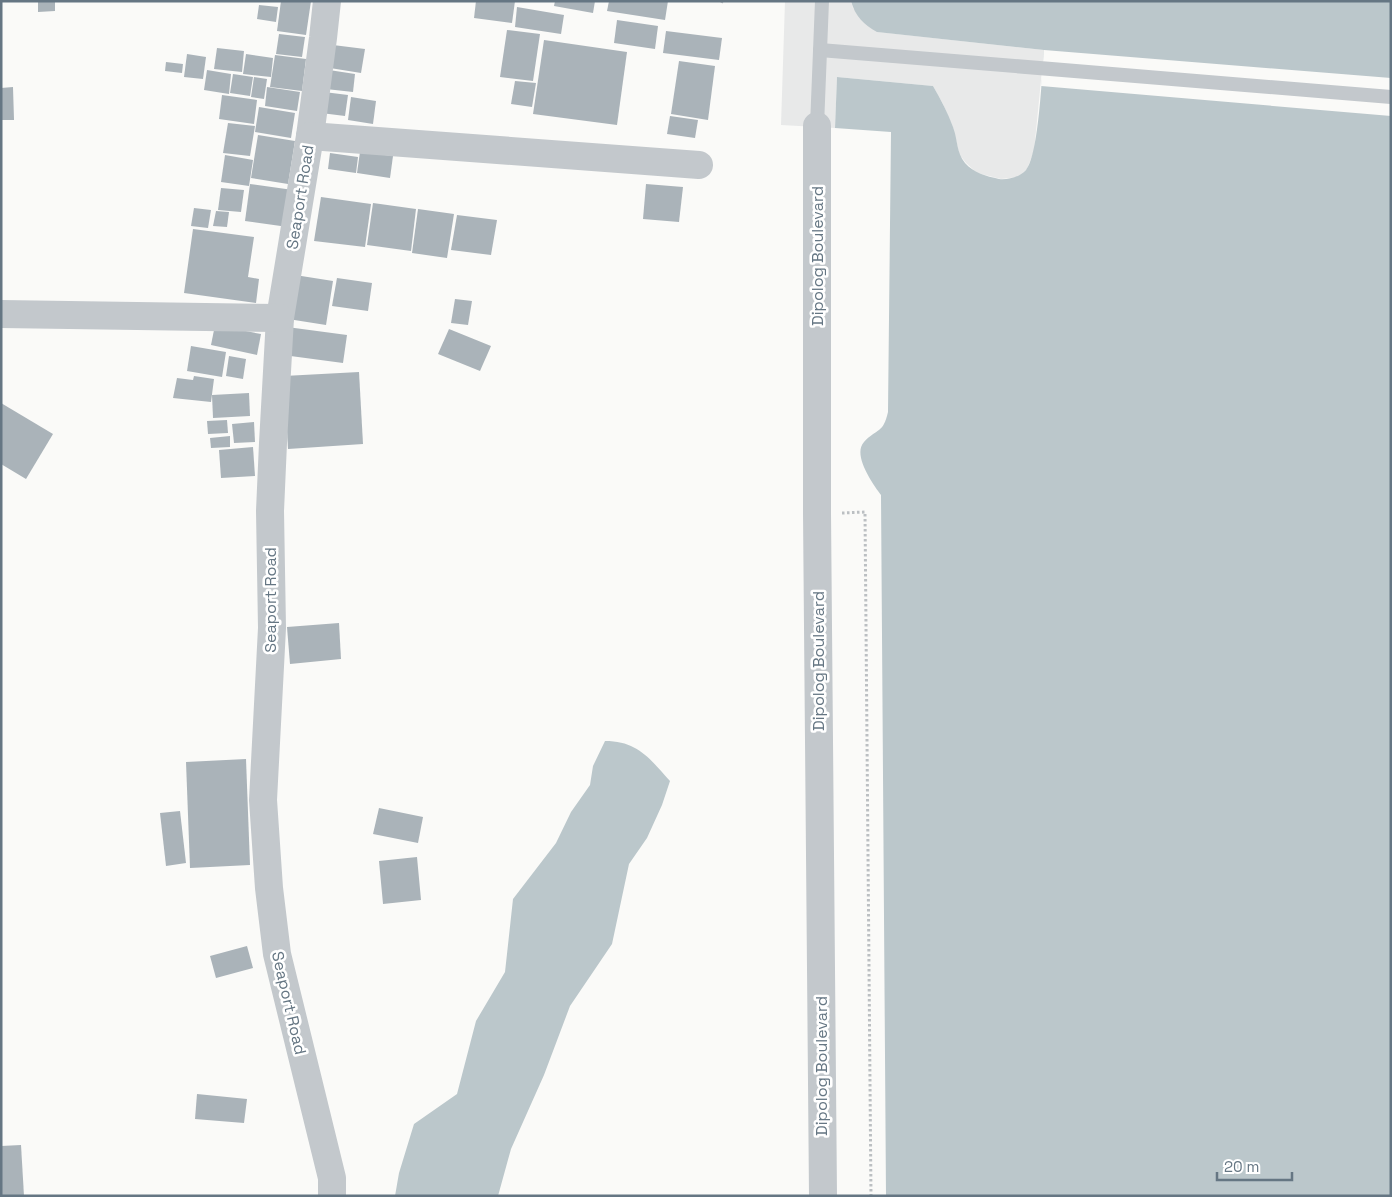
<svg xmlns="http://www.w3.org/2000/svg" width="1392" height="1197" font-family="'Space Grotesk',sans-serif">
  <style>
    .built { fill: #e8e9e9 }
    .water { fill: #bbc7cb }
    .pier { fill: #fafaf8 }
    .building { fill: #aab3b9 }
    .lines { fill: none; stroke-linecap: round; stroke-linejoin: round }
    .path { stroke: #bbbfc2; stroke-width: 3; stroke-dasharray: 2.5 2.5; stroke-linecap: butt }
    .service { stroke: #c3c8cc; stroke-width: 14 }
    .minor { stroke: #c3c8cc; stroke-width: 28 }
    .labels { text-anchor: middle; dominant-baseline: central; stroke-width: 5; stroke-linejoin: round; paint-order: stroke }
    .street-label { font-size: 16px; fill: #657683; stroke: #fff }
  </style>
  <rect width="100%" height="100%" fill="#fafaf8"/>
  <path class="built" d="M785,1h66l2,7 25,24 166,18 -10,101 -7,18 -9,8 -17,2 -24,-6 -11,-10 -7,-9 -5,-24 -11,-26 -10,-18 -96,-9 -2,51 -54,-3z"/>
  <g class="water">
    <path d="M851,1h540v1195h-505l-5,-701c-8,-11 -29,-40 -17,-53 13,-14 19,-8 24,-30l3,-280 -56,-4 2,-51 96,9c8,14 15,27 20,41 5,13 3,25 12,36 9,10 21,13 34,16 9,1 21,-2 27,-9 13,-16 16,-97 18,-120l-167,-18c-13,-7 -22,-16 -26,-31z"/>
    <path d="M605,741c33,0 45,18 65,40l-8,24 -15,33 -18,26 -17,80 -42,62 -26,69 -33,74 -13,47h-103l4,-23 15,-49 43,-30 19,-73 29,-49 8,-73 43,-56 15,-31 19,-27 3,-19z"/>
  </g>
  <path class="pier" d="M1044,50l347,28v38l-350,-30z"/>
  <g class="building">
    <path d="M38,1h17v10l-17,1z"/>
    <path d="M281,1h30l-5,34 -29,-4z"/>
    <path d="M476,1h39l-3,22 -38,-5z"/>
    <path d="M555,1h40l-2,12 -39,-7z"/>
    <path d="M609,1h59l-3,19 -58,-9z"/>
    <path d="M259,5l19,2 -2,15 -19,-3z"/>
    <path d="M517,7l47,8 -3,19 -46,-7z"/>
    <path d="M617,20l41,6 -3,23 -41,-6z"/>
    <path d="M507,30l33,4 -7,47 -33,-4z"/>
    <path d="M666,31l56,7 -3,22 -56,-7z"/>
    <path d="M279,34l26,3 -3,20 -26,-3z"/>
    <path d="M544,40l83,12 -10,73 -84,-11z"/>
    <path d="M333,45l32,4 -4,24 -31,-5z"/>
    <path d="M217,48l27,3 -2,21 -28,-3z"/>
    <path d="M187,54l19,3 -3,22 -19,-2z"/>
    <path d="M246,54l27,4 -2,19 -28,-3z"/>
    <path d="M275,55l31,4 -4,32 -32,-4z"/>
    <path d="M679,61l36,5 -7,54 -37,-6z"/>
    <path d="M166,62l17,2 -1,9 -17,-2z"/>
    <path d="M207,70l24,4 -2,20 -25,-4z"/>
    <path d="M329,70l26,4 -2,18 -27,-3z"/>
    <path d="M233,74l20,3 -3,19 -20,-3z"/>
    <path d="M254,77l13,2 -3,20 -13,-2z"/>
    <path d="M515,81l21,2 -4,24 -21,-3z"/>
    <path d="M13,87l1,33h-13v-32z"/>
    <path d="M267,87l33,5 -3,19 -32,-5z"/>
    <path d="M324,92l24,3 -3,21 -24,-3z"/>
    <path d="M222,95l35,5 -3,24 -35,-5z"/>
    <path d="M351,97l25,4 -3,23 -25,-4z"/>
    <path d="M259,107l36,6 -4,25 -36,-6z"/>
    <path d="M670,116l28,4 -3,18 -28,-4z"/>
    <path d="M228,123l27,3 -5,30 -27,-3z"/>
    <path d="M258,135l37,6 -7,43 -37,-6z"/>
    <path d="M360,152l33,4 -3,22 -33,-5z"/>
    <path d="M330,153l28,4 -2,16 -28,-4z"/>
    <path d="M225,155l28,5 -4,26 -28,-4z"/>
    <path d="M250,184l43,6 -5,37 -43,-6z"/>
    <path d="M646,184l37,3 -4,35 -36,-3z"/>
    <path d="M221,188l23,2 -3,22 -23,-2z"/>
    <path d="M321,197l50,7 -6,43 -51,-6z"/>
    <path d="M373,203l43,6 -5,42 -44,-6z"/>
    <path d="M194,208l17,2 -3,18 -17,-2z"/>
    <path d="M418,209l36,5 -7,44 -35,-5z"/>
    <path d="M216,211l13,1 -2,15 -14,-1z"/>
    <path d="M457,215l40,5 -6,35 -40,-5z"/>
    <path d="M193,229l61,8 -6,40 11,2 -3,24 -72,-10z"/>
    <path d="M295,275l38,6 -7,44 -38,-6z"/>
    <path d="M337,278l35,5 -4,28 -36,-5z"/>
    <path d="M455,299l17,2 -4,24 -17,-2z"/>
    <path d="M215,325l46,9 -4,21 -46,-10z"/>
    <path d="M287,327l60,8 -4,28 -60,-8z"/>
    <path d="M449,329l42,17 -11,25 -42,-17z"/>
    <path d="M191,346l35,6 -4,25 -35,-6z"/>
    <path d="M229,356l17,3 -3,20 -17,-3z"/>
    <path d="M359,372l4,72 -75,5 -4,-73z"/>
    <path d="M194,376l20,3 -3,23 -38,-4 4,-20 16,2z"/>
    <path d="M249,393l1,23 -37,2 -1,-23z"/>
    <path d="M1,403l52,31 -27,45 -25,-15z"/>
    <path d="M227,420l1,13 -20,1 -1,-13z"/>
    <path d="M254,422l1,20 -21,1 -2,-19z"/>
    <path d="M230,436v11l-19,1 -1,-10z"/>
    <path d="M253,447l2,29 -34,2 -2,-28z"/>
    <path d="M339,623l2,36 -51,5 -3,-37z"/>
    <path d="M246,759l4,106 -60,3 -4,-106z"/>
    <path d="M379,808l44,9 -5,26 -45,-9z"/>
    <path d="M180,811l6,52 -20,3 -6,-53z"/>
    <path d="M417,857l4,43 -38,4 -4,-43z"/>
    <path d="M247,946l6,22 -37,10 -6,-22z"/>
    <path d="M197,1094l50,5 -3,24 -49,-4z"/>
    <path d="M21,1145l3,51h-23v-50z"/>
  </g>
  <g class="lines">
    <g class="path">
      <path d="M721,1l4,2"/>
      <path d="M842,513l23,-1 6,684"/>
    </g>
    <g class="service">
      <path d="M820,50l571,47"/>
      <path d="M817,126l5,-125"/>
    </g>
    <g class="minor">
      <path d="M327,1l-4,37 -13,98 -30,182 -7,125 -3,68 2,117 -9,172 6,88 8,66 55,224v18"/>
      <path d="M817,126v387l6,683"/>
      <path d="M310,136l389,29"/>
      <path d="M1,314l279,4"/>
    </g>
  </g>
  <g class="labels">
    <g class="street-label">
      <text transform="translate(300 197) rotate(-81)">Seaport Road</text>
      <text transform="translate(817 256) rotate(-90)">Dipolog Boulevard</text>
      <text transform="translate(270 600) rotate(-90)">Seaport Road</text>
      <text transform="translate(818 661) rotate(-90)">Dipolog Boulevard</text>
      <text transform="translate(289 1003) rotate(77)">Seaport Road</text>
      <text transform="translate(821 1066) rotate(-90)">Dipolog Boulevard</text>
    </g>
  </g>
  <rect width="1392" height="1197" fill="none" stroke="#657683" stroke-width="5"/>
  <path d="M1217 1172v8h75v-8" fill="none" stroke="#657683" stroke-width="2.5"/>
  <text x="1224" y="1172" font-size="15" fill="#657683" stroke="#ffffff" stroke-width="4" paint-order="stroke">20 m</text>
</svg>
